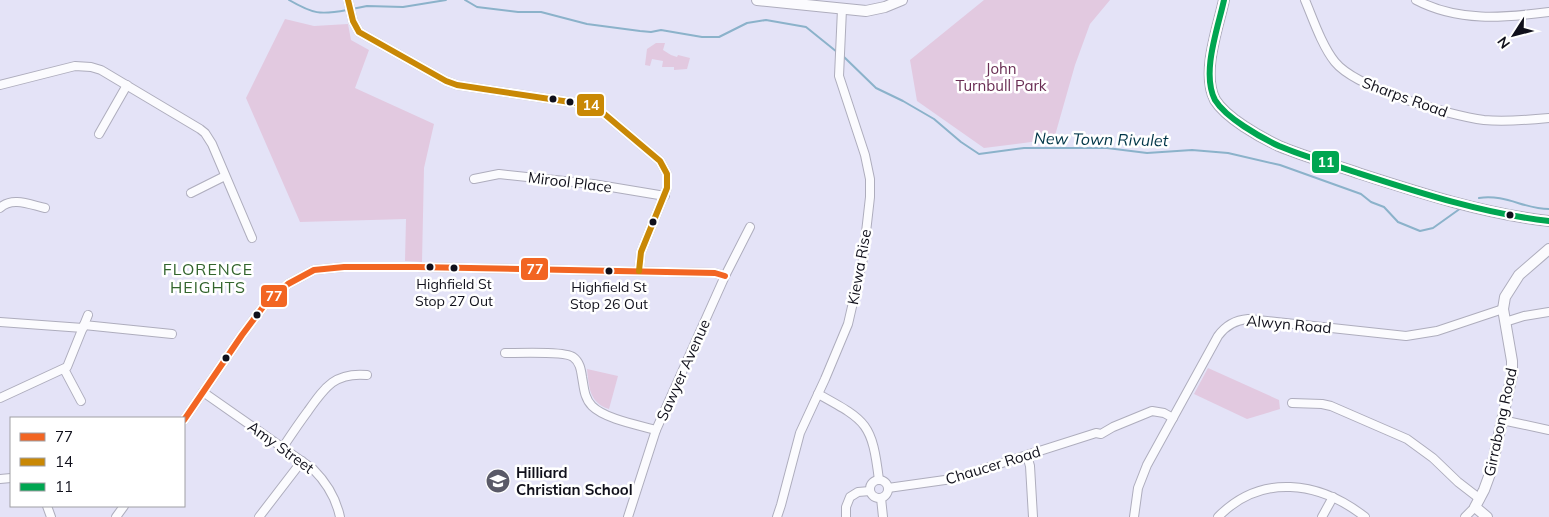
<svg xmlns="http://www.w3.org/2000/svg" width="1549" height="517" font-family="Mulish,sans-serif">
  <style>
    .green { fill: #e2c9e0 }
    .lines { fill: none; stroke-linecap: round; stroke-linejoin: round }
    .stream { stroke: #8bb2ca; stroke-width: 2 }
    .minor-casing { stroke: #aeadbd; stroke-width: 10 }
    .tertiary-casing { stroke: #aeadbd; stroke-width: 12 }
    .minor { stroke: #fbfbfe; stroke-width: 8 }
    .tertiary { stroke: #fbfbfe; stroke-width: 10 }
    .bus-1-casing { stroke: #fff; stroke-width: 10 }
    .bus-2-casing { stroke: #fff; stroke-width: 10 }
    .bus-3-casing { stroke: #fff; stroke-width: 10 }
    .bus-1 { stroke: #f26522; stroke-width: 6 }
    .bus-2 { stroke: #c98805; stroke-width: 6 }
    .bus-3 { stroke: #00a651; stroke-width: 6 }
    .bus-dot { fill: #10101b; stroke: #fff; stroke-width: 2 }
    .labels { text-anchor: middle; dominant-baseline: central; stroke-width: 5; stroke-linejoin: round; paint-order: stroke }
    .bus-label { font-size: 14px; fill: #10101b; stroke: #fff }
    .park-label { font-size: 15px; fill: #692d53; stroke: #fff }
    .street-label { font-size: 15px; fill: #10101b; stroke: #fff }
    .poi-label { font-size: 15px; font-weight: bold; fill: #10101b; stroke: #fff; text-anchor: start }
    .water-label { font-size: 16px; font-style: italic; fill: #013648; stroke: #fff }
    .neighbourhood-label { font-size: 16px; letter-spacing: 1px; fill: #33652e; stroke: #fff }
    .line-badge { stroke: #fff; stroke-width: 2 }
    .badge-label { font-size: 14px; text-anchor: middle; font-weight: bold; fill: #fff }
  </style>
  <rect width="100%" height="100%" fill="#e4e3f7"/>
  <g class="green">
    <path d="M984,0h126l-20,24 -15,41 -21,74 -70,9 -67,-47 -7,-41z"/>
    <path d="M285,19l29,7 34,-2 3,16 18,10 -14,38 79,36 -10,44 -2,94 -17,-1 1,-42 -106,3 -54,-124z"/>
    <path d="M656,43h9l-2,7 8,5 6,2 1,-2 12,3 -3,11 -13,1v-3h-12l1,-6 -11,-2 -2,7 -5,-1 2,-16z"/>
    <path d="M1208,368l71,32 1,9 -33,10 -53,-25z"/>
    <path d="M587,369l31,7 -9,33c-20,-6 -20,-23 -22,-40z"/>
  </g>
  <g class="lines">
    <g class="stream">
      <path d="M289,0c24,14 31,15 58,10"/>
      <path d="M465,0l12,7 41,5h23l46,12 53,7 11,1 10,-2 41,7h17l28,-14 19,-3 40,7 31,25"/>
      <path d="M352,9l15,-3 36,1 43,-7"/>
      <path d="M843,56l33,32 27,13 31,18 27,23 18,12 45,-6h83l40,5 45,-3 36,3 52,12 81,29 10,8 13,5 14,15 22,9 13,-3 28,-20"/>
      <path d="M1479,198c27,-4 45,11 70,11"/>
    </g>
    <defs>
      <g id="minor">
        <path d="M348,0l5,21 6,11 87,49 11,4 133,20 12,7 58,49 7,13v14l-26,64 -2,19"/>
        <path d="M1305,0c8,19 17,46 30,62 21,26 115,54 149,58 21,2 44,0 65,-2"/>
        <path d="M1416,0c42,22 87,18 133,12"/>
        <path d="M0,85l75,-19 16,1 10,3 99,59 5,4 7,11 40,94"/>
        <path d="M99,134l28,-49"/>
        <path d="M474,179l25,-5 94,10 72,12"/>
        <path d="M191,193l34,-17"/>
        <path d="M0,208c12,-12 31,-3 45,0"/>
        <path d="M0,322l83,6"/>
        <path d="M1505,322l19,-6 25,-4"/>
        <path d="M84,325l88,9"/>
        <path d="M505,353c13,0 60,-2 68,4 7,5 8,13 9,20 2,10 2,21 10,29 13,13 46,19 64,24"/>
        <path d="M64,369l17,32"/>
        <path d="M203,392l110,77c14,14 23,29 27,48"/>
        <path d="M818,394c49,27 54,29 61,86"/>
        <path d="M0,398l67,-31 21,-52"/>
        <path d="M1292,403l30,1 9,2 76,33 26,19 25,24 22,17"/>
        <path d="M184,420l58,-85 24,-32 22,-19 26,-14 30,-3h73l298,6 10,3"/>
        <path d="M1502,420l47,10"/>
        <path d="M283,447c8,-12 16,-24 25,-36 17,-24 27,-39 59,-36"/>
        <path d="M1027,456l3,10 3,51"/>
        <path d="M0,479l11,-1"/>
        <circle cx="879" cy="489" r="9"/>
        <path d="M888,488l64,-9 144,-46 5,1 12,-7 39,-16 12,2 9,5"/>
        <path d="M881,498l2,19"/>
        <path d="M47,506l4,11"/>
        <path d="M116,517l8,-11"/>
        <path d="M259,517l43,-56"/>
        <path d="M628,517l28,-87 69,-154 25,-49"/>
        <path d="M777,517l4,-12 19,-72 25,-54 23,-55 15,-65 7,-62v-18l-5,-24 -26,-79 3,-67"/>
        <path d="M846,517v-10l4,-10 8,-5 12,-1"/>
        <path d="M1134,517l4,-29 9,-23 71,-129c8,-11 17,-16 30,-17l158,17 31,-5 66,-22"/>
        <path d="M1218,517c43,-44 101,-36 147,0"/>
        <path d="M1322,517l11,-20"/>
        <path d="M1465,517l10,-10"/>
      </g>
      <g id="tertiary">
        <path d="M757,0l109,11 19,-4 17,-7"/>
        <path d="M1224,0c-6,28 -23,73 -9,100 11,18 45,37 64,46 26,11 53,18 79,27 62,20 127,41 191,48"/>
        <path d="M1487,517l-12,-10 9,-17 7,-19 21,-96v-14l-9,-52 2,-12 14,-22 30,-26"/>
      </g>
    </defs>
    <use href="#minor" class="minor-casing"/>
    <use href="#tertiary" class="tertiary-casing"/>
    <use href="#minor" class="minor"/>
    <use href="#tertiary" class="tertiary"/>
    <defs>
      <path id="bus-1" d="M184,420l58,-85 24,-32 22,-19 26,-14 30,-3h73l298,6 10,3"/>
      <path id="bus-2" d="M348,0l5,21 6,11 87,49 11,4 133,20 12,7 58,49 7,13v14l-26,64 -2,19"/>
      <path id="bus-3" d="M1224,0c-6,28 -23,73 -9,100 11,18 45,37 64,46 26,11 53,18 79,27 62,20 127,41 191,48"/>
    </defs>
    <use href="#bus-1" class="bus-1-casing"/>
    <use href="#bus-2" class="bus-2-casing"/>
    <use href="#bus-3" class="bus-3-casing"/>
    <use href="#bus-1" class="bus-1"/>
    <use href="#bus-2" class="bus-2"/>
    <use href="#bus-3" class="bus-3"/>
  </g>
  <defs>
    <symbol id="school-disc" viewBox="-11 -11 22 22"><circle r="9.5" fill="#5a5a68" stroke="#fff"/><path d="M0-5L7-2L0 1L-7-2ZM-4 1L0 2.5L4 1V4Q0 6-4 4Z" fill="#fff"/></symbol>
  </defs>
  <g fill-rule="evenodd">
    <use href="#school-disc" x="484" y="467" width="28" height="28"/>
  </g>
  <g class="bus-dot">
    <circle cx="553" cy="99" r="4.5"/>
    <circle cx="570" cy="102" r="4.5"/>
    <circle cx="1510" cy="215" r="4.5"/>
    <circle cx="653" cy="222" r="4.5"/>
    <circle cx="430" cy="267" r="4.5"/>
    <circle cx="454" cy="268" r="4.5"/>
    <circle cx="609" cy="271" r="4.5"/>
    <circle cx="257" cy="315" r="4.5"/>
    <circle cx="226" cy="358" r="4.5"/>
  </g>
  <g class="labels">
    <g class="bus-label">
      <text x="454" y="284">Highfield St<tspan x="454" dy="17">Stop 27 Out</tspan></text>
      <text x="609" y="287">Highfield St<tspan x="609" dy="17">Stop 26 Out</tspan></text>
    </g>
    <g class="park-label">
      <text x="1001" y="68">John<tspan x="1001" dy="17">Turnbull Park</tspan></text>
    </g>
    <g class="street-label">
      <text transform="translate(1405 97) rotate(20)">Sharps Road</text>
      <text transform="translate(570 182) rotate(7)">Mirool Place</text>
      <text transform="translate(859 267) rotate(-80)">Kiewa Rise</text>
      <text transform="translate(1289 324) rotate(5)">Alwyn Road</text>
      <text transform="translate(683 370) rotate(-66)">Sawyer Avenue</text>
      <text transform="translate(1500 422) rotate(-78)">Girrabong Road</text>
      <text transform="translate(281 447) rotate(36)">Amy Street</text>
      <text transform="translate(993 465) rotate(-17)">Chaucer Road</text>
    </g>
    <g class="poi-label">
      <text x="516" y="472">Hilliard<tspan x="516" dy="17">Christian School</tspan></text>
    </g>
    <g class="water-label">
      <text transform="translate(1101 139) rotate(1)">New Town Rivulet</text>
    </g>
    <g class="neighbourhood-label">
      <text x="208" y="269">FLORENCE<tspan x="208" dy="18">HEIGHTS</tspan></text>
    </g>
  </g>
  <g class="line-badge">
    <rect x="576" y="93" width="29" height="24" rx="5" fill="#c98805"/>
    <rect x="1311" y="150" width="29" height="24" rx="5" fill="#00a651"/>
    <rect x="520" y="257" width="29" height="24" rx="5" fill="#f26522"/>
    <rect x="260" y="284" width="28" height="24" rx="5" fill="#f26522"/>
  </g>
  <g class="badge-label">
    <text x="591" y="110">14</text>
    <text x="1326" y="167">11</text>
    <text x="535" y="274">77</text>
    <text x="274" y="301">77</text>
  </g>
  <rect x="10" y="417" width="175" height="90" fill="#ffffff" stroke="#9f9fa4"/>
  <rect x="20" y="433" width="25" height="8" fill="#f26522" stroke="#9f9fa4"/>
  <text x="55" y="442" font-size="15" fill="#10101b">77</text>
  <rect x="20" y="458" width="25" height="8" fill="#c98805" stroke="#9f9fa4"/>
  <text x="55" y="467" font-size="15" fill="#10101b">14</text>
  <rect x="20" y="483" width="25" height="8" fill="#00a651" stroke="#9f9fa4"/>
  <text x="55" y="492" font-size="15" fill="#10101b">11</text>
  <g transform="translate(1514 35) rotate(234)" stroke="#ffffff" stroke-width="4" paint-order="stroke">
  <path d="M0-4L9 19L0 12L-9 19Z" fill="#10101b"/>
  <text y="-8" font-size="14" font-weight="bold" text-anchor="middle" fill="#10101b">N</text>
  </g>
</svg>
